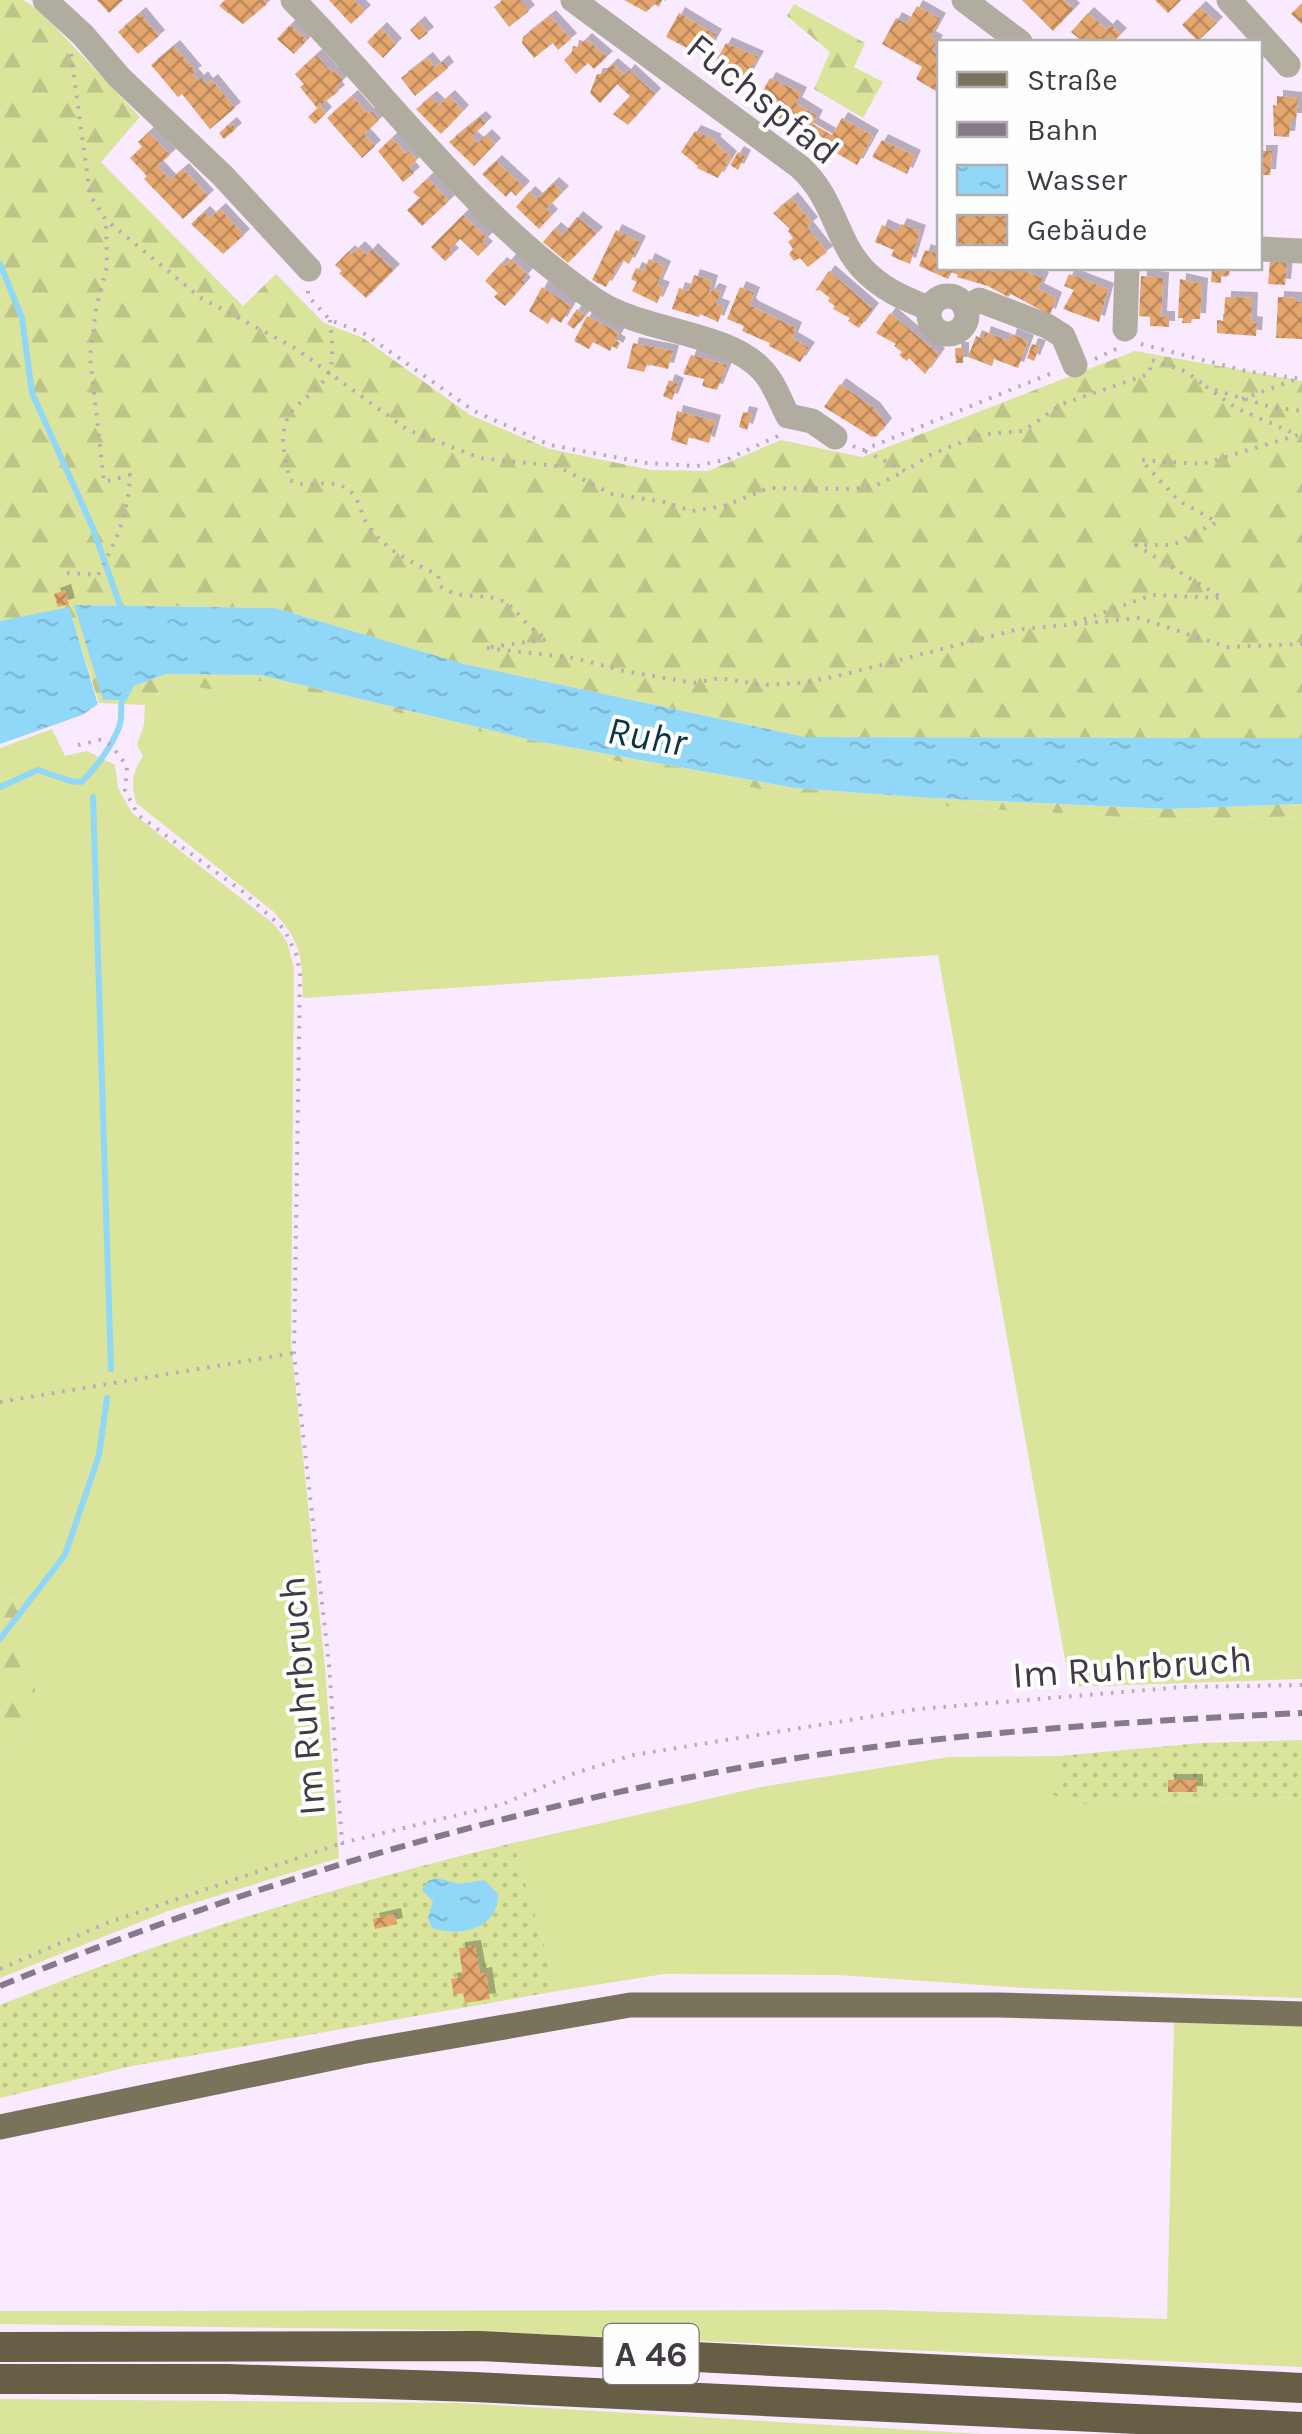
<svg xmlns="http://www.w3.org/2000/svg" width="1302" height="2434" font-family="Karla,sans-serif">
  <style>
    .grass { fill: #dae49b }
    .forest { fill: url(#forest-firs) }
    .garden { fill: url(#garden-dots) }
    .water { fill: url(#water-ripples) }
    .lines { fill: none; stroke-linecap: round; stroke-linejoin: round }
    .stream { stroke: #91d7f7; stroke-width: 6 }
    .building { fill: url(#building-cross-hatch); filter: url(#shadow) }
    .path { stroke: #b7aabb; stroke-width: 4; stroke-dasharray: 2.5 8; stroke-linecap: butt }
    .minor { stroke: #b0ac9f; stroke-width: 25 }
    .major { stroke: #7a735c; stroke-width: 25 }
    .highway { stroke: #675f45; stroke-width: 30 }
    .rail { stroke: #857a89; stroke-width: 6; stroke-dasharray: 15 8; stroke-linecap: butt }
    .labels { text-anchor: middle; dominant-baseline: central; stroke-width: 8; stroke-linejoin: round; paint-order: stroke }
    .shield { fill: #fdfefd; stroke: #79747c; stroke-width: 2.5 }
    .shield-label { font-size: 35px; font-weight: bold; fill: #413944 }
    .street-label { font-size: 38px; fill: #413944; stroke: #fdfefd }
    .water-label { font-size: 40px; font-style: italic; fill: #0a3545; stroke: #fdfefd }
  </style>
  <defs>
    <pattern id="forest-firs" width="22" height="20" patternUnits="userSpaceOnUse" patternTransform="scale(2.5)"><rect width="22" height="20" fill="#dae49b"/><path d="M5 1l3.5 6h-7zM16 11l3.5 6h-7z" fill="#bcc487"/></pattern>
    <pattern id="garden-dots" width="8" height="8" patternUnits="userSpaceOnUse" patternTransform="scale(2.5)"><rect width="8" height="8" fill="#dae49b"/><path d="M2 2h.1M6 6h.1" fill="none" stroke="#bcc487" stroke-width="1.8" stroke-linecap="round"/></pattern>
    <pattern id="water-ripples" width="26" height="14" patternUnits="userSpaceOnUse" patternTransform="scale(2.5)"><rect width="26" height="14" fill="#91d7f7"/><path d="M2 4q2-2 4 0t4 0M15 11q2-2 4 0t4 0" fill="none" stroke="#7eb9d5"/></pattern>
    <pattern id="building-cross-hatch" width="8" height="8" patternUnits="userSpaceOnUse" patternTransform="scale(2.5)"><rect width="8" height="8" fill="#e4a66c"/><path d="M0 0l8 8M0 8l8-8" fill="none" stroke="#ba885a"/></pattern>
    <filter id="shadow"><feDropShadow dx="6" dy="-6" stdDeviation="0" flood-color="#0004"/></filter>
  </defs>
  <rect width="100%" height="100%" fill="#faeaff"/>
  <g class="grass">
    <path d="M262,681l293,68 252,49 366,22 129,-4v863l-232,8 -132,-732 -635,43c-1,-40 -1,-55 -29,-86l-138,-109c-5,-21 -4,-30 7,-47l-6,-12 7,-19 1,-20 27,-21 45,6z"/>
    <path d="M52,729l13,27 22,-5 28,14 3,23 14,25 143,112 12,17 7,26 -3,375 34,324 14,191 -171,53 -168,67v-224l37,-25 -17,-132 -20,4v-853z"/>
    <path d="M1059,1756l3,18 19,30 221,-7v201l-278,-10 -186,-13 -174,-1 -106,17 -45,-148 248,-56 188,-30z"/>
    <path d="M1174,2023l128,1v343l-856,-37 -446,-6v-13l884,-1 283,9z"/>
    <path d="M0,2399l461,4 521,31h-982z"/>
  </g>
  <g class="forest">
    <path d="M0,0h23l16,10 101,107 -39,45 142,144 33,-32 48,49 39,15 107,77 80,34 101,21 57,1 73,-31 81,17 273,-106 167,30v357l-497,-1 -341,-73 -189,-56 -200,-3 59,81 32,-12 94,1 276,66 259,47 134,10 239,11 134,-5v12l-129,4 -366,-22 -252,-49 -293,-68 -45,9 -45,-6 -27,21 -46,-2 -30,-95 -69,13z"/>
    <path d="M794,4l71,39 -11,24 29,15 -20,36 -49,-29 16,-37 -43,-36z"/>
    <path d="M21,1597l11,39 5,93 -37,25v-153z"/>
  </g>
  <g class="garden">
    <path d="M1302,1740v57l-221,7 -28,-9 9,-21 -3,-18 142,-13z"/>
    <path d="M513,1843l45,148 -426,75 -132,32v-93c167,-67 338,-120 513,-162z"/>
  </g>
  <g class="water">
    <path d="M74,605l201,3 189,56 341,73 497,1v66l-134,5 -239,-11 -134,-10 -259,-47 -276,-66 -94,-1 -32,12 -7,14h-24z"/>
    <path d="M69,607l29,97 -16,11 -82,29v-123z"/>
    <path d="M437,1878l22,6 26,-4 13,14c1,34 -37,44 -66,34l-4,-10 5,-17 -11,-11 6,-9z"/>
  </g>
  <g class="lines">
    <g class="stream">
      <path d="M0,264l22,54 10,75 60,133 31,88"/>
      <path d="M0,787l38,-17 32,11 11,1c14,-12 32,-38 38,-55 5,-12 -1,-21 5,-33"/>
      <path d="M93,797l18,572"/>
      <path d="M0,1639l65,-84 34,-100 8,-57"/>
    </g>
  </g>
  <g class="building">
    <path d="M97,0h26l-14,13z"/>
    <path d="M225,0h39l3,4 -24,20 -24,-18z"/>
    <path d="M329,0h25l11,11 -14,13z"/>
    <path d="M503,0h17l9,11 -20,16 -15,-20z"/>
    <path d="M624,0h38l-3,7 -4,-3 -9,8z"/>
    <path d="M1022,0h42l10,9 -21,22z"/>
    <path d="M1155,0h26l-13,13z"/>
    <path d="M1302,3v21l-11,-10z"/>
    <path d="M917,6l23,13 -10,18 7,4 -5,9 7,5v38l-23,-14 6,-12 -40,-23 14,-26 11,6z"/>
    <path d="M1200,7l17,16 -19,18 -16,-16z"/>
    <path d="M140,13l19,23 -21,18 -20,-22z"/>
    <path d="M679,13l37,22 -12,22 -38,-20z"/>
    <path d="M1088,13l19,17 4,-5 10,9 -8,8h-30l-12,-10z"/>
    <path d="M550,16l21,23 -13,11 -5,-7 -19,15 -12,-15 1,-6z"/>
    <path d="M419,22l9,11 -9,7 -9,-10z"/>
    <path d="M290,25l17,15 -13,14 -17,-15z"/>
    <path d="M381,28l15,16 -13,14 -16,-16z"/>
    <path d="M586,39l21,18 -13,12 -6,-6 -12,11 -12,-14 8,-8 1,-6 5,1z"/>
    <path d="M726,43l32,14 -14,25 -31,-16z"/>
    <path d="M174,46l22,26 -4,2 6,7 4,-4 5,7 5,-4 23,28 -25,21 -28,-35 -4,3 -27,-32z"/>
    <path d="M316,55l16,18 3,-3 8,10 -7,7 3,4 -22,17 -17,-21 4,-3 -9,-10z"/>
    <path d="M427,58l8,10 8,-7 5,7 -33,28 -14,-18z"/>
    <path d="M612,64l13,11 4,-5 26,24 -27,31 -15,-11 17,-18 -13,-12 -17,19 -10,-10 7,-19h5z"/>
    <path d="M770,78l31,15 -5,10 21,13 -4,8 19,11 10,-17 31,18 -16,29 -31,-18 3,-6 -41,-23 -3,4 -29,-19z"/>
    <path d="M352,96l16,18 4,-3 7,9 -15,14 11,12 -13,12 -35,-40z"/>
    <path d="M449,96l14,15 -22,23 -25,-25 15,-12 8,8z"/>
    <path d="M1277,96l21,2 -2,21h-5l-2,18 -15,-1 -1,-31 4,1z"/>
    <path d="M320,106l6,7 -11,11 -7,-7z"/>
    <path d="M480,117l6,6 -15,14 7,6 8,-8 9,9 -21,22 -25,-24z"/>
    <path d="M231,123l5,6 -12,10 -5,-6z"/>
    <path d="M695,131l21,9 -2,2 17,15 -13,21 -21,-10 1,-2 -17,-14z"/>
    <path d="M149,132l21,23 -13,11 13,14 13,-11 25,27 -25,23 -39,-40 3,-3 -17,-18 12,-11 -4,-5z"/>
    <path d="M392,138l14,16 3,-3 8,9 -8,7 5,6 -11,9 -25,-31z"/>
    <path d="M882,140l33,16 -8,18 -35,-17z"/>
    <path d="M1260,151h12l-2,24h-10z"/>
    <path d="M738,152l7,4 -7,14 -8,-5z"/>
    <path d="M496,161l28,26 -8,9 -5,-5 -5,6 -24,-23z"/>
    <path d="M428,178l21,23 -27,25 -15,-16 13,-12 -7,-6z"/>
    <path d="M553,183l10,9 -17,17 6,6 -13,14 -23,-22 13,-15 8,7z"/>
    <path d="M792,198l20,25 -5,4 20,25 -19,15 -8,-9 -6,3 -5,-7 4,-5 -5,-7 5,-4 -5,-7 2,-2 -17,-16z"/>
    <path d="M220,209l24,26 -21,19 -32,-30 13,-12 6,6z"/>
    <path d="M463,215l24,23 -5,5 5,4 -9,9 -18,-17 -11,11 4,4 -8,7 -14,-14z"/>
    <path d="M577,217l20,16 -29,30 -25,-21 12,-14 8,7z"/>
    <path d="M901,224l19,7 -10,33 -19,-8 3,-6 -19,-8 7,-17 15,7z"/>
    <path d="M616,230l24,12 -11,22 -7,-4 -16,27 -14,-7z"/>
    <path d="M939,237v31h43l11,4 2,-4h20l28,10 -5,11 18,9 -6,17 -39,-21 -3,3 -20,-11 -31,-9 1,-2 -6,-3 -4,7 -29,-13 6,-16 8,3z"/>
    <path d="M359,247l8,8 5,-6 22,21 -28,28 -27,-25 3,-2 -7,-6 14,-14 3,3z"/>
    <path d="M511,259l16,15 -5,6 3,3 -20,23 -11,-9 4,-4 -13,-12 16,-18 4,3z"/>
    <path d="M649,259l16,8 -8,18 7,3 -7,15 -25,-12 5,-9 -6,-3 5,-11 8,3z"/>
    <path d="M1270,261l17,1 -2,23 -17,-1z"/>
    <path d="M1212,268h18l-1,8 -8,-1v8l-10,-1z"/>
    <path d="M829,271l44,38 -14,19 -11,-7 2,-3 -17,-9 2,-3 -7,-5 2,-3 -10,-8 -5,1z"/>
    <path d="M1069,274l39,15 -9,33 -36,-13 11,-19 -10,-4z"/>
    <path d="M694,275l18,6 -4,15 5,-7 8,3 -5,12 8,3 -6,15 -18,-8 -1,3 -27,-8 7,-21 10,3z"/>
    <path d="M1141,276l22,2 -2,39h8v10l-19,-1v-9l-11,-1z"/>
    <path d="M1180,279l22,5 -2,35h-8l-1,4h-9l1,-5h-5z"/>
    <path d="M542,287l29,19 -10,17 -9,-6 -4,7 -19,-13z"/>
    <path d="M740,287l14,6 -4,11 3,3 43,21 -4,10 17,10 -9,14 -31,-16 1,-3 -28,-12 2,-5 -17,-7z"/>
    <path d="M1225,297l27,1 -1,24 6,1 -1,13 -39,-3v-13l7,1z"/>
    <path d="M1278,297l18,1v4h6v37l-26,-1z"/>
    <path d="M577,309l8,6 -11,14 -7,-5z"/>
    <path d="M890,313l49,41 -14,20 -16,-16 -2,3 -8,-6 3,-3 -8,-6 2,-2 -20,-11z"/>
    <path d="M587,316l32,17 -4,7 5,3 -3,6 -5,-3 -2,5 -17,-9 -4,7 -15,-8z"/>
    <path d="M985,332l24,9 2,-7 17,7 -10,27 -24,-9 -2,7 -24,-9 8,-21 7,3z"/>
    <path d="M633,343l40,8 -5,18 -21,-5 -3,8 -17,-4z"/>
    <path d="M1032,344l8,2 -6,15 -7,-3z"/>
    <path d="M955,348h8v15h-7z"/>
    <path d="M691,355l36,10 -10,25 -15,-4 2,-7 -21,-5z"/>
    <path d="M669,380l9,4 -6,16 -9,-4z"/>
    <path d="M840,384l34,24 12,16 -9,12 -5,1 -48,-30z"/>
    <path d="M677,411l38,10 -6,22 -20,-6 -2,8 -16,-5z"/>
    <path d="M743,412l9,2 -5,16 -8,-3z"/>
    <path d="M65,590l4,14 -11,3 -4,-13z"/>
    <rect x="1168" y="1780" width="29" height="12"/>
    <path d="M395,1914l2,10 -22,5 -2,-10z"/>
    <path d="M475,1946l5,28 6,-1 4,26 -25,4 -2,-10 -9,2 -3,-16 12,-2 -4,-29z"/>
  </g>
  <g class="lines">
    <g class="path">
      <path d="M71,54l19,141 16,25 95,78 94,50 113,82 72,28 76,8 56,28 52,8 28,9 32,-5 45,-18 85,1 23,-4 28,-14"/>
      <path d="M308,291v5l22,24 35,14 109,77 76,34 97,18 50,3 31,-7 52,-24"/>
      <path d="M330,320c1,16 6,41 -3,56 -8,14 -24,22 -34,34 -17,20 -8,48 -3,70 19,11 41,-5 60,11 11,10 10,23 18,34 19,27 42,36 70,50l2,11c21,16 45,5 64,16 14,7 21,27 45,37"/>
      <path d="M1141,344l105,27 56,8"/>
      <path d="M1095,359l23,-11"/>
      <path d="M1215,390l56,17 31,4"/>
      <path d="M1242,399l52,-19"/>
      <path d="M853,446l10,4 194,-79"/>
      <path d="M865,451l40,20 25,-16 49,-20 44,-4 39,-27 87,-30 3,-14 33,11 21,15"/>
      <path d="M67,573l31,2c19,-36 30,-59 32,-100l-26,7 -14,-125 6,-48 11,-43 -1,-46"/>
      <path d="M1074,623l78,-28 70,3 -86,-53h37l44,-23 -39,-22 -37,-40 61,4 96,-29 -62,-27 -32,-23"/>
      <path d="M491,647l58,-8"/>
      <path d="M487,648l87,10 50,13 70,12 26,-5 42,7 40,-2 40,-8 173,-45 124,-12 88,29 75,-3"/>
      <path d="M78,745l22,-5 11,5 16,21 -2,24 13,25 104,76 42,38 13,27 3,19 -6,378 35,312 13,178 161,-39 72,-31 58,-18 285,-46 265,-22 119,-2"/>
      <path d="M0,1402l294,-49"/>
      <path d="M0,1969l107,-46 235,-80"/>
    </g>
    <g class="minor">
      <path d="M45,0l38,35 36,42 104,99 86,93"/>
      <path d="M293,0c100,102 183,219 302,300 48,33 132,31 167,70 12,12 18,31 26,46l24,5 23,16"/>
      <path d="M573,0l227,167c34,31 35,71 62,101 19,21 42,30 68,41"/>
      <path d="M964,0l56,42"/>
      <path d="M1229,0l59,65"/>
      <path d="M1260,249l42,2"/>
      <circle cx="948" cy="315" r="19"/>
      <path d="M965,308l14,-8 68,26 16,10 12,29"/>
      <path d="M1125,329l2,-61"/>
    </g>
    <path class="major" d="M0,2127l361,-75 269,-47h368l304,9"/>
    <g class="highway">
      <path d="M0,2347l480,-1 822,42"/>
      <path d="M0,2379h228l246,8 828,40"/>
    </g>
    <path class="rail" d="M0,1986c245,-101 500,-176 761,-222 178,-31 360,-42 541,-51"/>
  </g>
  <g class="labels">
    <rect class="shield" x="603.5" y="2324" width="95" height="60" rx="8"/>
    <g class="shield-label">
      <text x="651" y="2354">A 46</text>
    </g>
    <g class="street-label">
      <text transform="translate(763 99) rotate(39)">Fuchspfad</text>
      <text transform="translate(1132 1667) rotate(-4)">Im Ruhrbruch</text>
      <text transform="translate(302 1696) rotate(-95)">Im Ruhrbruch</text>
    </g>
    <g class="water-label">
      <text transform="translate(647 736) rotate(10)">Ruhr</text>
    </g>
  </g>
  <rect x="937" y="40" width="325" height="230" fill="#fdfefd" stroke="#b2afb3" stroke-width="2.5"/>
  <rect x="957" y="72" width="50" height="15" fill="#7a735c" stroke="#b2afb3" stroke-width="2.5"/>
  <text x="1027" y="90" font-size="30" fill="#413944">Straße</text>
  <rect x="957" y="122" width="50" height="15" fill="#857a89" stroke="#b2afb3" stroke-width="2.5"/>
  <text x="1027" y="140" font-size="30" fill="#413944">Bahn</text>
  <rect x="957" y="165" width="50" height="30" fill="url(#water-ripples)" stroke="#b2afb3" stroke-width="2.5"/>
  <text x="1027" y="190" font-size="30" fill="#413944">Wasser</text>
  <rect x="957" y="215" width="50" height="30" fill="url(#building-cross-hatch)" stroke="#b2afb3" stroke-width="2.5"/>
  <text x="1027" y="240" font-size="30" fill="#413944">Gebäude</text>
</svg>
